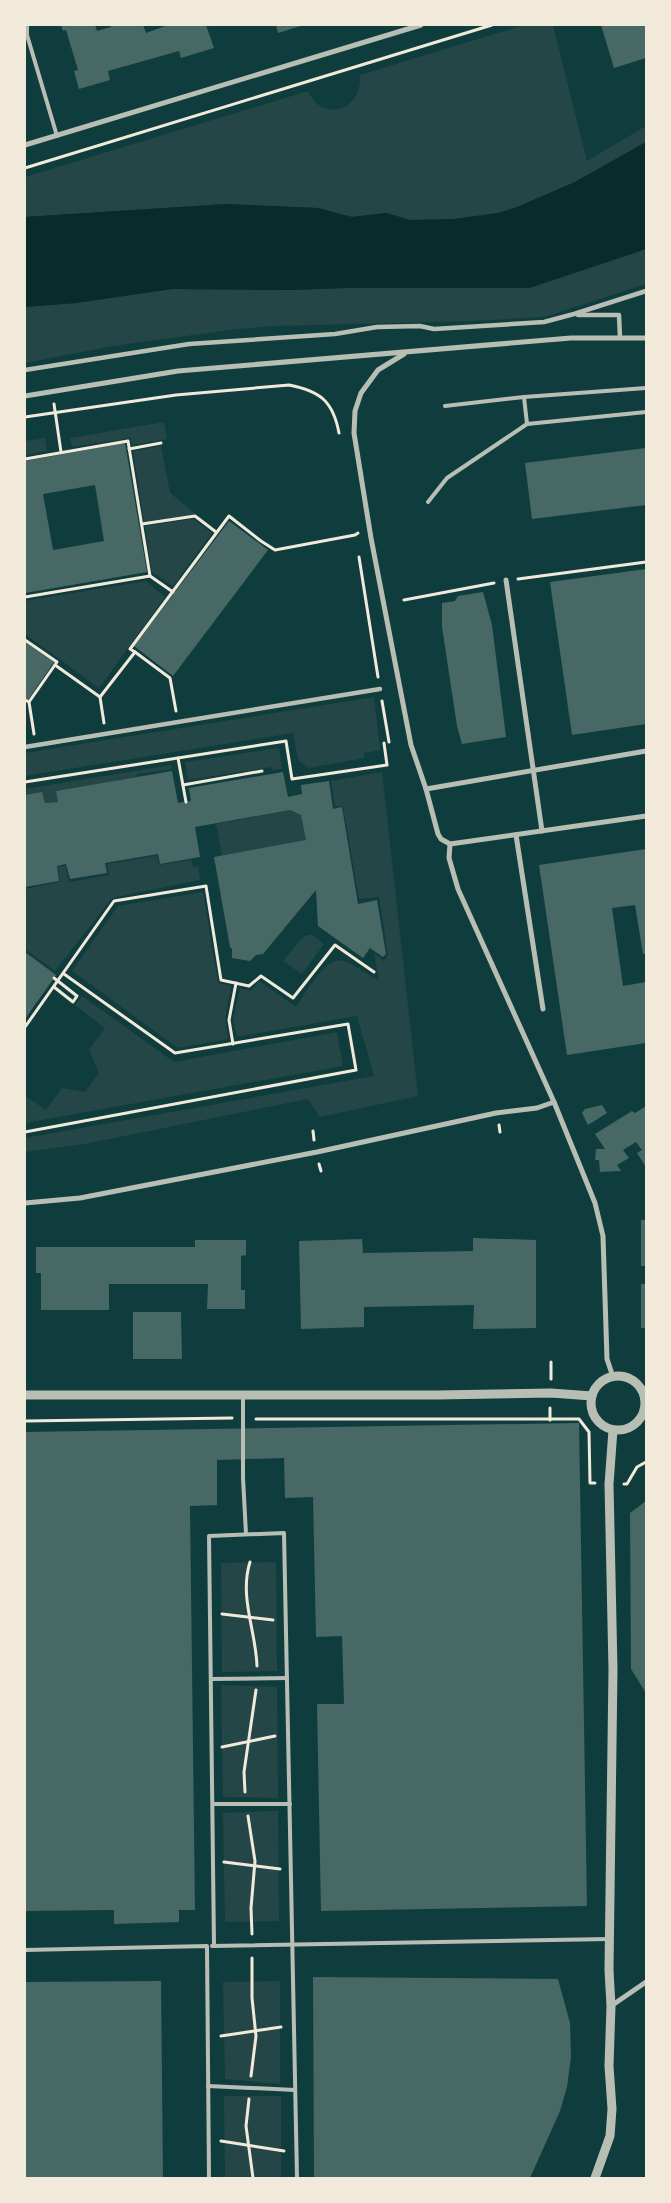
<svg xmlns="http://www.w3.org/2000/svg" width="671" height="2203" font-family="'Roboto Condensed',sans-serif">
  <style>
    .green { fill: #244646 }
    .water { fill: #0a2a2b }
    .building { fill: #486865; fill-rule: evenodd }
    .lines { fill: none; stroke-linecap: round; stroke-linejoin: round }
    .path { stroke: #f1e9da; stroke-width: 3 }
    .service { stroke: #b8beb3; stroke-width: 4 }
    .pedestrian { stroke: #b8beb3; stroke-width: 4.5 }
    .minor { stroke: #b8beb3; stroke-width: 5 }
    .tertiary { stroke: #b8beb3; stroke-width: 9 }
  </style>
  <rect width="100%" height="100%" fill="#0f3d3e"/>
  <g class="green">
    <path d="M524,25h29l34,136 59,-35v16l-71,40 -58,25 -19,6 -44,6 -44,1 -24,-7 -34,4 -34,-9 -92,-4 -201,13v-40l283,-86c15,33 55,19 52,-16z"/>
    <path d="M646,249v35l-102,33 -72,4 -199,5 -36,3 -124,17 -88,17v-56l51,-4 96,-14 120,1 53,-2h184z"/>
    <path d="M164,422l3,17 -35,6 -2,-7 -58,9 -2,-9z"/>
    <path d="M45,438l2,13 -22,4v-14z"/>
    <path d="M161,446l9,47 26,21 -52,8 -11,-71z"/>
    <path d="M193,519l19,14 -39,53 -21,-14 -7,-46z"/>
    <path d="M146,581l19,16 -66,91 -74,-54v-33z"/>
    <path d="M374,697l6,53 -16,3v5l-55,10 -11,-8 -5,-27 -268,43v-23z"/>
    <path d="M279,748l3,21 -10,1v-3l-84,13 -3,-18z"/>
    <path d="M171,765l1,4 -35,5v3l-81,14 2,11 -13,1 -4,-11 -16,3v-6z"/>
    <path d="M382,772l36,324 -98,21 -12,-18 -224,45 -59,8v-14l349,-62 -17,-60 -120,21 -4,-17 7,-32 11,3 8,-10 37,26c9,-13 30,-53 48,-46 12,4 23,14 35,19l-5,-27 10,8 4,-6 -9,-58 -20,2 -16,-93 -8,1 -4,-26z"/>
    <path d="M290,810l11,5 5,25 -84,16 -6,-32z"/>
    <path d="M157,856l2,9 32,-5 2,7 5,-1 2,14 -88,18 -57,73 -30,-22v-60l35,-7 -2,-15 7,-1 4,16 40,-7 -2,-11z"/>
    <path d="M203,892l15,91 13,3 -6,32 3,21 -50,9 -106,-77 46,-65z"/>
    <path d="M308,935h5l11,9 -22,30 -19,-13 19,-23z"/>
    <path d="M82,996l92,66 163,-30 6,34 -318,57v-27l21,14 16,-22 23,4 14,-19 -10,-23 16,-22 -30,-23z"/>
    <path d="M276,1562l1,109 -55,1 -1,-109z"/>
    <path d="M221,1685l56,2 1,111 -55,-1z"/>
    <path d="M278,1811l1,110 -54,1 -2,-109z"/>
    <path d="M280,1981v103l-55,-5 -2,-97z"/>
    <path d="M224,2096h57v82h-56z"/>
  </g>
  <path class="water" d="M646,142v107l-117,39h-184l-53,2 -120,-1 -96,14 -51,4v-90l201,-13 92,4 34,9 34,-4 24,7 44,-1 44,-6 19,-6 58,-25z"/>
  <g class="building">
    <path d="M61,25h34l2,6 14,-4v-2h32l3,8 22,-8h38l8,23 -33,10 -2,-7 -71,20 2,9 -31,9 -5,-18 4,-1 -12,-40 -3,1z"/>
    <path d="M276,25h28l-26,8z"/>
    <path d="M601,25h45v33l-32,10z"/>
    <path d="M125,443l22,129 -122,21v-132zM95,485l9,56 -51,9 -10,-56z"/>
    <path d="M646,448v57l-114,14 -7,-56z"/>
    <path d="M229,521l39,29 -95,126 -39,-30z"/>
    <path d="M646,569v155l-74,11 -22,-153z"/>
    <path d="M483,592l9,33 14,112 -44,7 -5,-18 -15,-99v-24l13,-2 3,-5z"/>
    <path d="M25,642l29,20 -26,38 -3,-2z"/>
    <path d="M172,771l6,32 13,-2 -2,-13 94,-16 5,25 14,-3 -1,-9 28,-4 4,28 9,-2 16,97 19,-4 9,54 -3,3 -13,-9 -7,10 -45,-32 -2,-36 -53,64 -7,1 -6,6 -18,-3v-9l-2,-2 -16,-90 92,-17 -5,-25 -11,-5 -95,17 5,30 -40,7 -2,-10 -53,9 2,10 -37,6 -4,-15 -9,2 2,15 -34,6v-92l17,-3 3,11 13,-1 -2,-11z"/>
    <path d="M646,849v105h-3l-8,-49 -23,3 11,78 23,-4v61l-79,12 -28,-190z"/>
    <path d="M25,952l31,23 -31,44z"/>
    <path d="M602,1105l5,8 -19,12 -6,-12 3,-4z"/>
    <path d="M646,1106v61l-9,-14 5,-3 -6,-8 -13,8 6,8 -12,7 4,6 -21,1 -1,-12h-4l1,-11h9l-10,-15 37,-23 3,2z"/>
    <rect x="641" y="1220" width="5" height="46"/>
    <path d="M473,1238l63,2v88l-63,1 1,-24 -110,2v20l-63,2 -2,-88 63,-2 1,14 110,-2z"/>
    <path d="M195,1240h51v15l-5,1v34h4v19h-38l1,-25h-99v26h-68v-37h-5v-26h159z"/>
    <rect x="641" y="1284" width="5" height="44"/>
    <path d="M133,1312h48l1,47h-49z"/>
    <path d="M579,1423l8,483 -266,5 -4,-207h27l-2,-68 -26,1 -3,-140 -28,1 -1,-40 -67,2v45l-27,1 5,404h-16v12l-65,2v-14l-89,1v-479z"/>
    <path d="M646,1501v192l-15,-24 -1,-156z"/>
    <path d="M313,1977l245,2 12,44 1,34 -4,30 -7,24 -30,67h-216z"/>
    <path d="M161,1981l2,197h-138v-196z"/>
  </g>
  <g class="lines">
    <g class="path">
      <path d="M25,168l467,-143"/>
      <path d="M54,404l7,48"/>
      <path d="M25,417l151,-22 113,-10c31,6 44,16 50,48"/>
      <path d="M129,449l32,-6"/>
      <path d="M25,459l103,-18 22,135 -125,21"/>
      <path d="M142,524l53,-8 21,16"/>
      <path d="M359,557l19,120"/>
      <path d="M150,576l23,16"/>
      <path d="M518,579l128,-17"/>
      <path d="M404,600l90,-17"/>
      <path d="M25,640l32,22 -28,40 -4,-2"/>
      <path d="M135,652l35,26 6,33"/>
      <path d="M55,665l45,32 4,26"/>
      <path d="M100,697l35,-45 -5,-3 99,-133 32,25 14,9 80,-15 3,-2"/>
      <path d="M382,701l7,41"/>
      <path d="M29,702l5,32"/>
      <path d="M178,758l8,44"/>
      <path d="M25,782l261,-41 6,38 95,-14 -3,-22"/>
      <path d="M183,785l79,-14"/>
      <path d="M54,978l23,18 -4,6 -19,-15"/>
      <path d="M25,1027l89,-126 92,-15 15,94 28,6 12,-10 32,22 42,-53 39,27"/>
      <path d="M233,1044l-4,-24 7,-37"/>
      <path d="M499,1125l1,7"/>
      <path d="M313,1131l1,9"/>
      <path d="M25,1132l331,-62 -8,-46 -173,29 -111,-79"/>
      <path d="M319,1164l2,7"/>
      <path d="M551,1379v-17"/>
      <path d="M256,1419h323l10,13 1,51h5"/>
      <path d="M550,1420v-12"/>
      <path d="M25,1421l207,-3"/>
      <path d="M624,1484h3l10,-17 9,-5"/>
      <path d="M250,1562c-11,35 6,69 7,104"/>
      <path d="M222,1614l51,6"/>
      <path d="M222,1747l53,-11"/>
      <path d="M245,1792l-1,-20 12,-82"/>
      <path d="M248,1816l7,45 -4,47 1,26"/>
      <path d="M224,1862l56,7"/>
      <path d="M221,2036l60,-9"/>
      <path d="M251,2076l5,-40 -4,-38v-40"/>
      <path d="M249,2099l-3,27 7,52"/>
      <path d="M221,2141l63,10"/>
    </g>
    <g class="service">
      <path d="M27,25v10l30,101"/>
      <path d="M524,397l3,27 119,-12"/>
      <path d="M445,406l79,-9 122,-9"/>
      <path d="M428,502l19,-24 80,-54"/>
      <path d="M243,1397v81l3,56"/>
      <path d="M211,1679l76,-1"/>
      <path d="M213,1804h77"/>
      <path d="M212,1946l398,-7"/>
      <path d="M214,1946l-5,-410 75,-3 13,645"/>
      <path d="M25,1950l182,-4 2,232"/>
      <path d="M208,2086l87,4"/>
    </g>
    <g class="pedestrian">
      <path d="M578,315h41l1,23"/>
      <path d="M25,370l164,-26 146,-10 42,-7 43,-1 14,3 110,-7 30,-8 72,-23"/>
      <path d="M25,747l355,-58"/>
    </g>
    <g class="minor">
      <path d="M25,145l396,-120"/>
      <path d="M404,354l-26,16 -17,23 -6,18 -1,22 17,105 40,207 15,44 12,45 3,5 9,5 196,-28"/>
      <path d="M25,396l153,-25 393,-33h75"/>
      <path d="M506,580l36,251"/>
      <path d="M426,789l220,-38"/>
      <path d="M516,835l27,174"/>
      <path d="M450,844l-1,14 9,31 96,213 41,101 8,33 4,123 6,18"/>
      <path d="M25,1203l55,-5 237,-46 179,-39 41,-5 17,-6"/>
      <path d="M611,2006l35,-24"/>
    </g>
    <g class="tertiary">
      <circle cx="618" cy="1403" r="27"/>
      <path d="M25,1395h412l114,-2 41,3"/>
      <path d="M595,2178l15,-42 2,-27 -3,-43 2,-60 -2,-36 4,-301 -4,-185 4,-54"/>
    </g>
  </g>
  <rect width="671" height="2203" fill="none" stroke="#f1e9da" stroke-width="52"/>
</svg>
